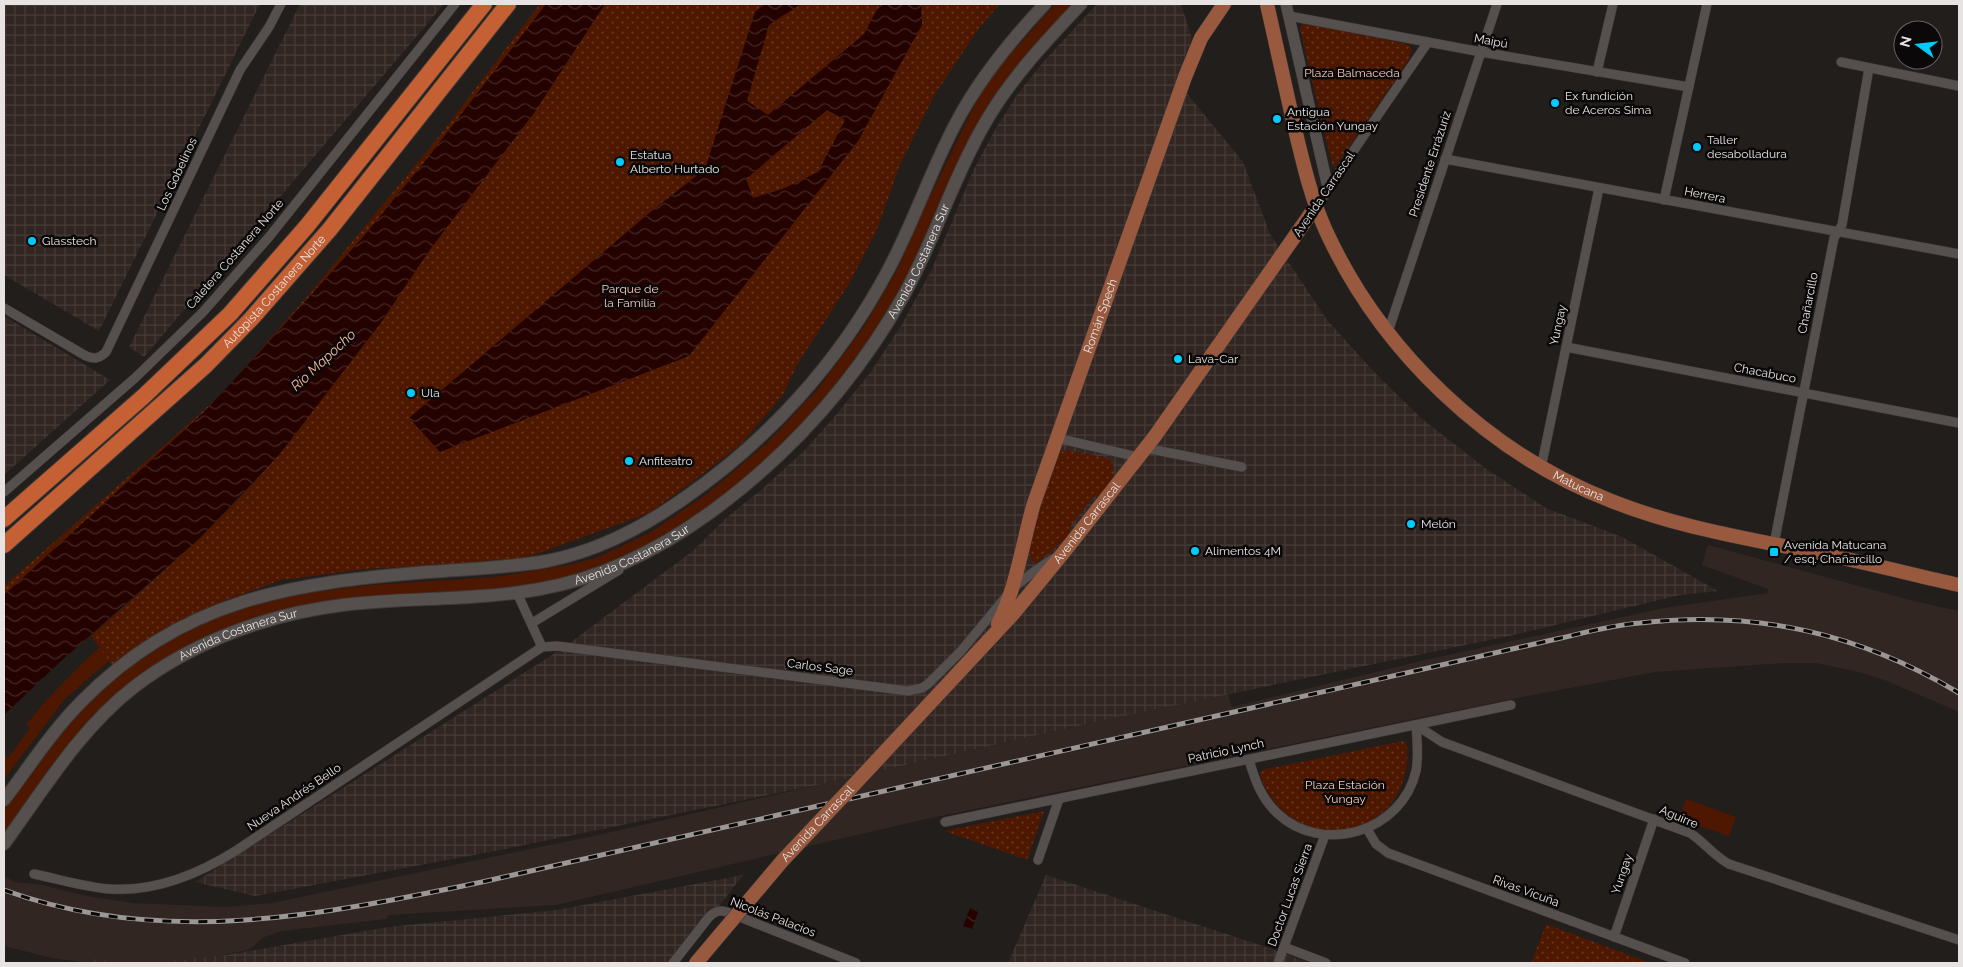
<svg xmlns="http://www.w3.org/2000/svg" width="1963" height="967" font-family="Raleway,sans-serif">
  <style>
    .built { fill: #312622 }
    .industrial { fill: url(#industrial-grid) }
    .grass { fill: #4d1700 }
    .park { fill: url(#park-dots) }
    .water { fill: url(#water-waves); fill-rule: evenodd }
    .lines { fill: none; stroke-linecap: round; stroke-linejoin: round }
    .minor-casing { stroke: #3c3837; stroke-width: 10 }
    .tertiary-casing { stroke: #3c3837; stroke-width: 12 }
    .secondary-casing { stroke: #3c3837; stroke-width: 14 }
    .primary-casing { stroke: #3c3837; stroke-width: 15 }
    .motorway-casing { stroke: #3c3837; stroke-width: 18 }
    .minor { stroke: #554f4d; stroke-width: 9 }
    .tertiary { stroke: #554f4d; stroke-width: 11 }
    .secondary { stroke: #554f4d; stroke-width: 12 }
    .primary { stroke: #98593e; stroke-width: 14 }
    .motorway { stroke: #c55f34; stroke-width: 16 }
    .rail-casing { stroke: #9b9795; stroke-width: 5 }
    .rail { stroke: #0a0808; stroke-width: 3; stroke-dasharray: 9; stroke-linecap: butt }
    .primary-bridge-casing { stroke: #3c3837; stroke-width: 15; stroke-linecap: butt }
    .primary-bridge { stroke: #98593e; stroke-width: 14 }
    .poi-dot { fill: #01cbf9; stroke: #0a0808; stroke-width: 2 }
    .labels { text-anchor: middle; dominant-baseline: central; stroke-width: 5; stroke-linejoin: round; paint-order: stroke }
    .street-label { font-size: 12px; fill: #e7e3e2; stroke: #0a0808 }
    .park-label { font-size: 12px; fill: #facebd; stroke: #0a0808 }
    .poi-label { font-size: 12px; fill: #e7e3e2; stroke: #0a0808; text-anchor: start }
    .water-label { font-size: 14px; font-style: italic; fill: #f9b89f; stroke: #0a0808 }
  </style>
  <defs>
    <pattern id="industrial-grid" width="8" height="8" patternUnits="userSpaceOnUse" patternTransform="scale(1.25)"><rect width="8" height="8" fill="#312622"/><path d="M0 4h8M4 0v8" fill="none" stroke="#453b37"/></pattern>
    <pattern id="park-dots" width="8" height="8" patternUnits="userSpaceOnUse" patternTransform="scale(1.25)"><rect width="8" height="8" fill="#4d1700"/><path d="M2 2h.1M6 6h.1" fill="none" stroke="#673925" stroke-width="1.8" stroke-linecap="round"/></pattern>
    <pattern id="water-waves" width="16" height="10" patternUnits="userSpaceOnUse" patternTransform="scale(1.25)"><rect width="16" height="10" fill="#240200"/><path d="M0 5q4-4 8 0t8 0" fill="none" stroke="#442725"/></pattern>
  </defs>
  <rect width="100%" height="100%" fill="#221e1c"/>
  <path class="built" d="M1708,545l206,56 45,10v101l-72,-31 -28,-9 -43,-9h-34l-127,9 -138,26 -591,121 -370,86 -168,10 -1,4 -106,12 -19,7 -8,8 -6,4 -70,13h-90l-36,-5 -48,-12v-70l11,6 27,3 44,11 47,7 93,4 46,-4 326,-68 629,-143 5,15 193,-47 239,-52 104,-15v-4l-66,-24z"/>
  <g class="industrial">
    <path d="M4,4h256l-161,327 -95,-56z"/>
    <path d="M300,4h144l-300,353 -15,-10z"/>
    <path d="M1097,4h84l11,35 -16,41 67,82 27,72 57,86 49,54 45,44 64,50 61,40 76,29 96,54 -38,4 -171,41 -405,84 -282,64 -332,68 -235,44 -60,-14 368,-234 131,-98 32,-32 35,-28 44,-40 30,-34 35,-43 32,-49 29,-53 43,-102 22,-41 23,-36 26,-32z"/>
    <path d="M4,316l106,64 -106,95z"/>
    <path d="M743,875l-68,88h-587l3,-4 25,3h47l63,-7 162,-28 169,-17z"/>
    <path d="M1046,875l223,73 40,15h-301z"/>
  </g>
  <g class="grass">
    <path d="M1055,4h21l-76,87 -77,159 -43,79 -36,52 -60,68 -55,46 -70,47 -66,32 -72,15 -268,30c-52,15 -101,43 -141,79 -7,7 -16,13 -22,21 -31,36 -59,77 -86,115v-25l53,-74 29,-32 37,-31 55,-37 36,-16 40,-14 43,-11 74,-9 124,-8 73,-12 28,-7 55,-26 56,-38 61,-52 49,-52 47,-63 32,-55 29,-65 56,-115 24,-32z"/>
    <path d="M112,636l9,16 -28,22 -29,26 -60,79v-27l4,6 22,-30 -4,-3c26,-33 55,-61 86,-89z"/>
    <path d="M1686,799l50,18 -7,19 -50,-17z"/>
  </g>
  <g class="park">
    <path d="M540,4h460l-21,24 -45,68 -34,69 -24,67 -27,52 -52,81 -14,30 -43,50 -56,43 -35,25 -115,42 -28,6 -140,8 -85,11 -68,25 -53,28 -47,33 -22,-30c70,-63 144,-125 202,-200l-289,274v-124l217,-191 89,-102 130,-158z"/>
    <path d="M1304,23l103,21 5,5 -4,12 -73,106h-2l-4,-15 -29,-124z"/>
    <path d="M1067,450l41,8 5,6 1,13 -13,19 -8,1 -23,30 1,7 -35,30 -3,-1 -3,-8 -2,-15 30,-85 2,-3z"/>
    <path d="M1403,741l4,4c8,95 -115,120 -147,30l2,-5z"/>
    <path d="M1044,811l-17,49 -83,-29z"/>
    <path d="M1546,924l104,39h-119z"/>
  </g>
  <g class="water">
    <path d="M546,4h59l-71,109 -105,138 -49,73 -101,131 -79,83 -140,124 -56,53v-120l200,-183 53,-57 106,-118 63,-77z"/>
    <path d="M765,4h36l-32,21 -22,76 21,14 96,-81 16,-30h41l1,21 -64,116 -169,215 -249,96 -31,-34 239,-204 57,-45 50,-157zM827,110l18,10 -27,52 -33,16 -32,10 -7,-19z"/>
    <path d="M970,908l8,4 -6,17 -9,-3z"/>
  </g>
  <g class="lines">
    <defs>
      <g id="minor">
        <path d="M1289,16l192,36 208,35"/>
        <path d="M1841,62l118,24"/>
        <path d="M1597,72l16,-68"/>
        <path d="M1445,159l514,95"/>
        <path d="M1328,188l100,-146"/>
        <path d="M1664,200l43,-196"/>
        <path d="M4,308l82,48c8,3 13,3 20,-4l134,-282 29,-43 12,-23"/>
        <path d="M1388,332l109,-328"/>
        <path d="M1566,347l393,76"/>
        <path d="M1057,438l81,19"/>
        <path d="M1145,448l97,19"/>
        <path d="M1541,468l58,-280"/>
        <path d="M4,492l131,-114 68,-66 66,-75 186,-233"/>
        <path d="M1774,544l60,-306 8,-13 27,-157"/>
        <path d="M517,593l25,54"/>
        <path d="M532,623l87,-53"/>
        <path d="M1416,725l26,17 248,91c14,9 24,23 39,31l230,76"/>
        <path d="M1249,760c6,20 12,38 28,53 45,43 125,19 139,-42 3,-16 1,-31 0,-46"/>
        <path d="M945,822l566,-117"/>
        <path d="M1367,829l9,15 12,9 297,110"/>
        <path d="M1038,860l21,-61"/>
        <path d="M34,874c25,5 50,13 76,15 45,3 89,-15 127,-39l305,-203 15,-1 351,45 14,-3 6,-4 33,-33 52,-63 23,-18 20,-13"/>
        <path d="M1614,937l40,-118"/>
        <path d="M1284,947l42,16"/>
        <path d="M673,963l36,-46c6,-6 10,-7 18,-5l129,51"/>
        <path d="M1278,963l47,-128"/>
      </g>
      <path id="tertiary" d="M1286,4l42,184 -12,18"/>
      <g id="secondary">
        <path d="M4,800c25,-33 48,-69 78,-99 100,-102 210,-118 346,-129 39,-3 80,-4 119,-11 51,-10 97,-34 139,-64 82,-57 152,-134 200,-223 27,-49 44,-103 71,-153 23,-43 54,-81 88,-117"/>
        <path id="s1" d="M4,844c40,-55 76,-115 130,-157 60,-46 135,-73 209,-82 65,-8 132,-4 197,-16 63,-11 120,-40 171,-77 79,-58 145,-132 193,-217 31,-56 49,-117 81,-172 26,-45 61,-82 96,-119"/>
      </g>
      <g id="primary">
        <path id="s2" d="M1267,4c9,39 17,78 26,117 9,37 17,75 33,110 55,120 161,221 283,269 69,28 142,39 214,54 45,9 91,21 136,31"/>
        <path id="s3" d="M998,624c19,-38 24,-80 36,-121l151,-426 16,-39 23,-34"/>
        <path id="s4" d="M851,788l162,-174 51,-62 91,-116 161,-230"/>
      </g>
      <g id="motorway">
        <path d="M4,519l140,-123 86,-82 77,-88 177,-222"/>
        <path id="s5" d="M4,545l202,-180 46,-47 78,-89 178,-225"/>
      </g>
    </defs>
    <use href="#minor" class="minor-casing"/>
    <use href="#tertiary" class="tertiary-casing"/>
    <use href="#secondary" class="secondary-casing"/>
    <use href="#primary" class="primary-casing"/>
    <use href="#motorway" class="motorway-casing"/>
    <use href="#minor" class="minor"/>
    <use href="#tertiary" class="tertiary"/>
    <use href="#secondary" class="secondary"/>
    <use href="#primary" class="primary"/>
    <use href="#motorway" class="motorway"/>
    <defs>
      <path id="rail" d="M4,890c159,58 318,25 478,-8l1079,-244c26,-6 52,-13 79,-15 116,-13 219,10 319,70"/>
    </defs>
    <use href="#rail" class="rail-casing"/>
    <use href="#rail" class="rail"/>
    <defs>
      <g id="primary-bridge">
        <path id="s6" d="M696,963l87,-103 68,-72"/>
      </g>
    </defs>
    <use href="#primary-bridge" class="primary-bridge-casing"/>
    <use href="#primary-bridge" class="primary-bridge"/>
  </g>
  <g class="poi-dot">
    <circle cx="1555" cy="103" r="5"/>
    <circle cx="1277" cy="119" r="5"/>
    <circle cx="1697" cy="147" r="5"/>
    <circle cx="620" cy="162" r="5"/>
    <circle cx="32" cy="241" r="5"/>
    <circle cx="1178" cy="359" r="5"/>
    <circle cx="411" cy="393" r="5"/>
    <circle cx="629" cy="461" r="5"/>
    <circle cx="1411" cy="524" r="5"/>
    <circle cx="1195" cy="551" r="5"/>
    <rect x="1769" y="547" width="10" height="10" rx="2.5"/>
  </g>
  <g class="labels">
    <g class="street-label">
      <text transform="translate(1491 41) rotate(10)">Maipú</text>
      <text transform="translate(1430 164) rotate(-72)">Presidente Errázuriz</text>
      <text transform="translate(177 174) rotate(-65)">Los Gobelinos</text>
      <text transform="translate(1324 194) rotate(-56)">Avenida Carrascal</text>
      <text transform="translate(1705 195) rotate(11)">Herrera</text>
      <text transform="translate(235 254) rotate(-49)">Caletera Costanera Norte</text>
      <text stroke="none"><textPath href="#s1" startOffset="1148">Avenida Costanera Sur</textPath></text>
      <text stroke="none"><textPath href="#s5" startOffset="371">Autopista Costanera Norte</textPath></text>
      <text transform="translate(1808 303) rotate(-79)">Chañarcillo</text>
      <text stroke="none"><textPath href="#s3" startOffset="325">Román Spech</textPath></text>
      <text transform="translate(1558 325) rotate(-78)">Yungay</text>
      <text transform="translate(1765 373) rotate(11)">Chacabuco</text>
      <text stroke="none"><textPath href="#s2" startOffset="601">Matucana</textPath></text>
      <text stroke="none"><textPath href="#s4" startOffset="355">Avenida Carrascal</textPath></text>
      <text stroke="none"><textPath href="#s1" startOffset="728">Avenida Costanera Sur</textPath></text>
      <text stroke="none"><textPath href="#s1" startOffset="322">Avenida Costanera Sur</textPath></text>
      <text transform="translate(820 667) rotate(7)">Carlos Sage</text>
      <text transform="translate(1226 751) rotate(-12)">Patricio Lynch</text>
      <text transform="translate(294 797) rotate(-34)">Nueva Andrés Bello</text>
      <text transform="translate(1679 817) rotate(23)">Aguirre</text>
      <text stroke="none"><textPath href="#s6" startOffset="185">Avenida Carrascal</textPath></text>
      <text transform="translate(1622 874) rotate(-71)">Yungay</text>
      <text transform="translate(1526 891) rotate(20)">Rivas Vicuña</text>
      <text transform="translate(1290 895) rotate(-70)">Doctor Lucas Sierra</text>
      <text transform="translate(773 917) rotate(21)">Nicolás Palacios</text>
    </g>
    <g class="park-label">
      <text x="1352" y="73">Plaza Balmaceda</text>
      <text x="630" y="289">Parque de<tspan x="630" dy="14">la Familia</tspan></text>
      <text x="1345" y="785">Plaza Estación<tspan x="1345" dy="14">Yungay</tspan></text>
    </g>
    <g class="poi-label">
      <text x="1565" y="96">Ex fundición<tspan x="1565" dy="14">de Aceros Sima</tspan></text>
      <text x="1287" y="112">Antigua<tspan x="1287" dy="14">Estación Yungay</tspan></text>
      <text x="1707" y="140">Taller<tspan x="1707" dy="14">desabolladura</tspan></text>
      <text x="630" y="155">Estatua<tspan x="630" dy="14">Alberto Hurtado</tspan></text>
      <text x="42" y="241">Glasstech</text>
      <text x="1188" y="359">Lava-Car</text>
      <text x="421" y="393">Ula</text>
      <text x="639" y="461">Anfiteatro</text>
      <text x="1421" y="524">Melón</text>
      <text x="1784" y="545">Avenida Matucana<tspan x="1784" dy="14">/ esq. Chañarcillo</tspan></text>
      <text x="1205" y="551">Alimentos 4M</text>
    </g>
    <g class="water-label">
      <text transform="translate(323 360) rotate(-43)">Río Mapocho</text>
    </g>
  </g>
  <rect width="1963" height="967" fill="none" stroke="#e7e3e2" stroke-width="10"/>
  <g transform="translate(1918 45) rotate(285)"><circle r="24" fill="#0a0808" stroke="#62605f"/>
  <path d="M0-4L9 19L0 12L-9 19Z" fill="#01cbf9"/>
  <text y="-8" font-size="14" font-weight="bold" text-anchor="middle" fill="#e7e3e2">N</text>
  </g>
</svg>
